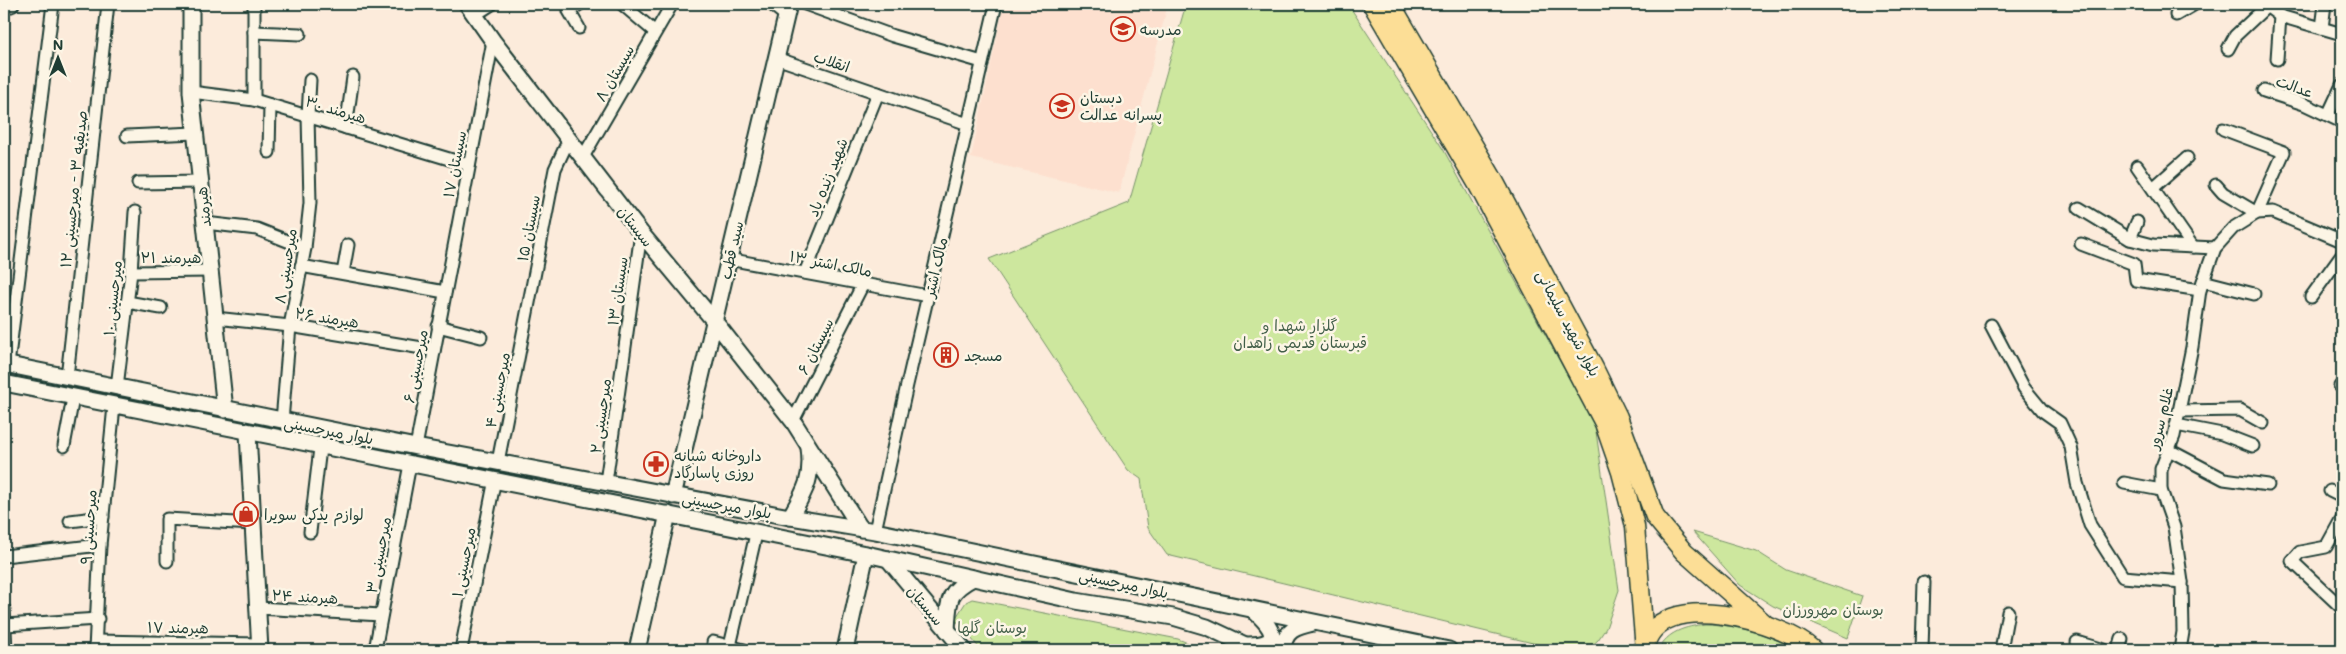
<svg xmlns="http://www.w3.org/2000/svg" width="2346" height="654" font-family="Mali,'Playpen Sans Arabic',sans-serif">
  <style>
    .built { fill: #fde0cf }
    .green { fill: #cde79e; stroke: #769269 }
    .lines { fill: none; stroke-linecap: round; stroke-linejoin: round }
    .street-casing { stroke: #1f3d34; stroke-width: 15 }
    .secondary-casing { stroke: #1f3d34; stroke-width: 19 }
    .primary-casing { stroke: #1f3d34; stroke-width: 21 }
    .street { stroke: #fcf5e5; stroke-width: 11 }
    .secondary { stroke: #fcf5e5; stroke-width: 15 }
    .primary { stroke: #fcde96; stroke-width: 18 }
    .labels { text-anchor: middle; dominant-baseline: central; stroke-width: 5; stroke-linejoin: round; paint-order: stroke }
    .poi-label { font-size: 15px; fill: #1f3d34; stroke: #fcf5e5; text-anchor: start }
    .street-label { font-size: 15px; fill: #1f3d34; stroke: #fcf5e5 }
    .park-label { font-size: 15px; fill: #425f49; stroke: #fcf5e5 }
  </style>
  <rect width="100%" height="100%" fill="#fcebdb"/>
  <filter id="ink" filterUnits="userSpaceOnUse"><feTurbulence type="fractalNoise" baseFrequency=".02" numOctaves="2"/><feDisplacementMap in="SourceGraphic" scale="10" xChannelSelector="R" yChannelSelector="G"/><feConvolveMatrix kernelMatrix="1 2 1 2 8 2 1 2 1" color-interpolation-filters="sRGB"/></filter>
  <g filter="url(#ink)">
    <path class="built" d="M1004,4h164l-49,189 -148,-35z"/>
    <g class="green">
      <path d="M1186,4h162l95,145 152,276 24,165 -13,38 -8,12 -11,10h-25l-395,-95 -19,-27 -7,-49 -13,-9 -139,-211 140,-56z"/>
      <path d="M1693,532l63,19 30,19 76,26 -14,42 -75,-32 -33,-21z"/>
      <path d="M972,599l206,40 27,11h-224l-26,-31 11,-17z"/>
      <path d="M1705,624c34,1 62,9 91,26h-138c10,-19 27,-23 47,-26z"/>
    </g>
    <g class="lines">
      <defs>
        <g id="street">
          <path d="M254,4v96"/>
          <path d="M622,4l33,28"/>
          <path d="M771,4l15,12"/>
          <path d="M805,4l88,32 89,26"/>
          <path d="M2264,4l16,12 62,18"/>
          <path d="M475,15l17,-11"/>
          <path d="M2176,15l19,-11"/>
          <path d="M579,28l-10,-17 11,-7"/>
          <path d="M2322,28l3,-24"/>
          <path d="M254,32l46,2"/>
          <path d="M2228,49l7,-13 32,-30"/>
          <path d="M776,58l192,66"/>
          <path d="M2277,59l3,-43"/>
          <path d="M2264,91l40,13 38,18"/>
          <path d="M191,92l63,8 215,65"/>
          <path d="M2328,115l14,-30"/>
          <path d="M346,128l7,-51"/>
          <path d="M2223,129l61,23 -27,61"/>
          <path d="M127,136l68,-3"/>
          <path d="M269,152l1,-47"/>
          <path d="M583,157l89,-153"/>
          <path d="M2137,166l56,81"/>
          <path d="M138,183l63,-1"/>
          <path d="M2216,185l7,8 34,20"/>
          <path d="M2153,188l34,-30"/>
          <path d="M2079,208l51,31 23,6 62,3"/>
          <path d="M205,223l52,6 48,19"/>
          <path d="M2130,239l7,-17"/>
          <path d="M2081,244l53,20 2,16 64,10"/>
          <path d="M728,259l200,37"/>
          <path d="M301,266l144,26"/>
          <path d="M131,272l79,-1"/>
          <path d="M343,273l5,-28"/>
          <path d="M805,273l73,-180"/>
          <path d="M2203,281l51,13"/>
          <path d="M2311,297l31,-43"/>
          <path d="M127,302l34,6"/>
          <path d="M215,318l75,8 144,24"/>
          <path d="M1991,325l33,63 19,23 17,12 11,24 6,36 13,42 33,52 59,5"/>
          <path d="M438,326l43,11"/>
          <path d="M8,365l45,-361"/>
          <path d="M67,377l41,-373"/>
          <path d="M2340,386l2,1"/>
          <path d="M117,387l14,-115 4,-60"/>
          <path d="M2179,411l61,-1 23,13"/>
          <path d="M282,421l8,-95 15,-78 5,-45 -2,-87 2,-36"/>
          <path d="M793,421l70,-137"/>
          <path d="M2176,425l46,9 31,12"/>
          <path d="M64,446l9,-48"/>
          <path d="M416,447l77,-406"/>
          <path d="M2169,450l55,29 44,6"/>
          <path d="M498,462l57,-293 14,-30"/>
          <path d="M606,482l35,-249"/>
          <path d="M2124,483l37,7"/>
          <path d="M2330,491l12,6"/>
          <path d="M2342,518l-16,29 -26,5 -8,9 50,47"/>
          <path d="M70,521l33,-4"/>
          <path d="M875,531l32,-146 89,-381"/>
          <path d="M310,532l10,-84"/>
          <path d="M4,556l96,-11"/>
          <path d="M167,561v-42l86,5"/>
          <path d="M258,608l123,7"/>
          <path d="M4,609l2,41"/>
          <path d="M5,625l93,-6"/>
          <path d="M96,641l163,3"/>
          <path d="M713,642l31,8"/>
          <path d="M2077,642l27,8"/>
          <path d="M730,646l26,-112"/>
          <path d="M95,650l5,-105 14,-139"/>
          <path d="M375,650l35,-186"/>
          <path d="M461,650l34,-171"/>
          <path d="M1922,650l2,-68"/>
          <path d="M2001,650l7,-38"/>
          <path d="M2119,650l3,-11"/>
          <path d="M2180,650l3,-18 -1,-50 -8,-55 -13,-37v-21l13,-33 18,-89 8,-57 15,-42 18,-20 24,-15 16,-1 69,29"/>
        </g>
        <g id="secondary">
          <path d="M191,4v88l34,318"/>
          <path d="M467,4l26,37 148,192 74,89 78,99 68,108"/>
          <path d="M4,5l7,-1"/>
          <path d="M4,364l412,83 374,70 85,14 574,119"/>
          <path d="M4,383l862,171 210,47 97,16 34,10 49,23"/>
          <path d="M248,433l12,217"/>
          <path d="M673,496l116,-492"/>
          <path d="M790,517c15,-26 23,-38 19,-69"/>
          <path d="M888,559l76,91"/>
          <path d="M947,630c2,-28 -1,-38 26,-52"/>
          <path d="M1248,645c37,0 24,-18 5,-35"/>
          <path d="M637,650l31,-136"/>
          <path d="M845,650l21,-96"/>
          <path d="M1283,650c1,-20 13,-23 30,-27"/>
        </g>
        <g id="primary">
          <path d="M1372,4l106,181 126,238 17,49 14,54 10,124"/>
          <path d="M1391,4l101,173 102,191 24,49 37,100 29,35 80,71"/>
          <path d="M1645,647c12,-61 138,-26 168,3"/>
        </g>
      </defs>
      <use href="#street" class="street-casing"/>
      <use href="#secondary" class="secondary-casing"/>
      <use href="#primary" class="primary-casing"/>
      <use href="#street" class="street"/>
      <use href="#secondary" class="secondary"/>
      <use href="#primary" class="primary"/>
    </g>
  </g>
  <defs>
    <symbol id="school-ring" viewBox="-11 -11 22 22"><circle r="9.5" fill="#fcf5e5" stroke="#c8321e" stroke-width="1.5"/><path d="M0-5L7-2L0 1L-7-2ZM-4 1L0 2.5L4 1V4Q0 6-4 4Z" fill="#c8321e"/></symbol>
    <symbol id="building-ring" viewBox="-11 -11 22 22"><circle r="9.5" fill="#fcf5e5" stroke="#c8321e" stroke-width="1.5"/><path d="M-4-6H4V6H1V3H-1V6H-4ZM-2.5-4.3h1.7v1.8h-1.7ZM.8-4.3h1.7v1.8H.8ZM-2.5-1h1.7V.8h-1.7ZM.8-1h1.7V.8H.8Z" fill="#c8321e"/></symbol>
    <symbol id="pharmacy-ring" viewBox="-11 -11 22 22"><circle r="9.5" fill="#fcf5e5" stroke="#c8321e" stroke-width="1.5"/><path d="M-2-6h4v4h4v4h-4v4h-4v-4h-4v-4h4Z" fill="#c8321e"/></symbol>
    <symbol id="shop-ring" viewBox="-11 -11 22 22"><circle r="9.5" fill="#fcf5e5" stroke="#c8321e" stroke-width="1.5"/><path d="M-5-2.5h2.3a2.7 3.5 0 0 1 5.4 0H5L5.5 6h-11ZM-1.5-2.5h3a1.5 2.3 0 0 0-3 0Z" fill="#c8321e"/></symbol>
  </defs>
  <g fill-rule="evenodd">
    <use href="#school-ring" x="1109" y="15" width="28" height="28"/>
    <use href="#school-ring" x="1048" y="92" width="28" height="28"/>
    <use href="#building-ring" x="932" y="341" width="28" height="28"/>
    <use href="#pharmacy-ring" x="642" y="450" width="28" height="28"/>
    <use href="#shop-ring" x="232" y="500" width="28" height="28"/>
  </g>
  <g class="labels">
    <g class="poi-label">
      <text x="1140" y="29">مدرسه</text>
      <text x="1080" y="97">دبستان<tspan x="1080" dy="17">پسرانه عدالت</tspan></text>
      <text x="964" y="355">مسجد</text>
      <text x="674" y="455">داروخانه شبانه<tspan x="674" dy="17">روزی پاسارگاد</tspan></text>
      <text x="264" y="514">لوازم یدکی سویرا</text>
    </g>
    <g class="street-label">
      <text transform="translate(832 61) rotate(19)">انقلاب</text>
      <text transform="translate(614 73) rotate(-60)">سیستان ۸</text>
      <text transform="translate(2295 86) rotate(20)">عدالت</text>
      <text transform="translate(336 109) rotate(17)">هیرمند ۳۰</text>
      <text transform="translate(454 164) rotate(-79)">سیستان ۱۷</text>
      <text transform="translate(827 177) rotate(-68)">شهید زنده یاد</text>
      <text transform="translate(73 189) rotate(-84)">صدیقیه ۳ - میرحسینی ۱۲</text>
      <text transform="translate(203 207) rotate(-96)">هیرمند</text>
      <text transform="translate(636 226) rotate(52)">سیستان</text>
      <text transform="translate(528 228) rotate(-79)">سیستان ۱۵</text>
      <text transform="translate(731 250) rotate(-77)">سید قطب</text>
      <text x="171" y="257">هیرمند ۲۱</text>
      <text transform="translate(831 263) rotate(11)">مالک اشتر ۱۳</text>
      <text transform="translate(285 266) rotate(-81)">میرحسینی ۸</text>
      <text transform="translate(935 267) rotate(-77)">مالک اشتر</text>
      <text transform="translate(617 291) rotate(-82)">سیستان ۱۳</text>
      <text transform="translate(112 298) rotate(-84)">میرحسینی ۱۰</text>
      <text transform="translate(327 317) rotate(9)">هیرمند ۲۶</text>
      <text transform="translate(1569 323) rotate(62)">بلوار شهید سلیمانی</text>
      <text transform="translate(815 346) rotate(-63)">سیستان ۶</text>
      <text transform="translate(415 366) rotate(-79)">میرحسینی ۶</text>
      <text transform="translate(497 390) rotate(-79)">میرحسینی ۴</text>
      <text transform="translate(600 416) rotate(-82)">میرحسینی ۲</text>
      <text transform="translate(2160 418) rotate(-76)">غلام سرور</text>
      <text transform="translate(329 430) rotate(11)">بلوار میرحسینی</text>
      <text transform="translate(727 505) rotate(10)">بلوار میرحسینی</text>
      <text transform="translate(88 527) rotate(-86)">میرحسینی ۹</text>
      <text transform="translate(378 555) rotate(-79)">میرحسینی ۳</text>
      <text transform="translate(463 562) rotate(-79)">میرحسینی ۱</text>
      <text transform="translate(1124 583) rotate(12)">بلوار میرحسینی</text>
      <text transform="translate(305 596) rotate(3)">هیرمند ۲۴</text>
      <text transform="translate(926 605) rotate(50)">سیستان</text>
      <text transform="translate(178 627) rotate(1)">هیرمند ۱۷</text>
    </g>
    <g class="park-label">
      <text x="1300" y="325">گلزار شهدا و<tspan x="1300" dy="17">قبرستان قدیمی زاهدان</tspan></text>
      <text x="1833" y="609">بوستان مهرورزان</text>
      <text x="992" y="627">بوستان گلها</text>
    </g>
  </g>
  <rect width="2346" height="654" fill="none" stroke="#fcf5e5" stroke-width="20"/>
  <rect x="10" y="10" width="2326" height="634" fill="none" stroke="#1f3d34" stroke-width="2" filter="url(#ink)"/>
  <g transform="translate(58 58)" stroke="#fcf5e5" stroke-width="4" paint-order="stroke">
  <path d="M0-4L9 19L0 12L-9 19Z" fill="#1f3d34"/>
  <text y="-8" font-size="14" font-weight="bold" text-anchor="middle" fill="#1f3d34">N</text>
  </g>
</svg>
